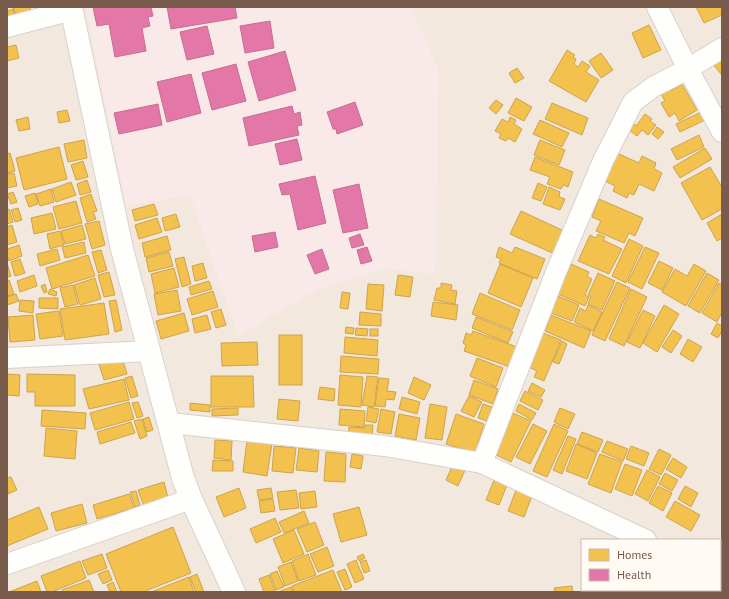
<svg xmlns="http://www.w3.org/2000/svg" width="729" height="599" font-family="'PT Sans',sans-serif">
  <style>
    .residential { fill: #f2e8de; fill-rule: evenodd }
    .medical { fill: #fae9e9 }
    .homes { fill: #f2c14e; stroke: #cea34e }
    .health { fill: #e377a8; stroke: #c46f8d }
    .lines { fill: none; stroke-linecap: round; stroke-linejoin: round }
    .street-casing { stroke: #d7d1cb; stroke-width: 22 }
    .secondary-casing { stroke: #d9d2cb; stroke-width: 24 }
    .street { stroke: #fefefd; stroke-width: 20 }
    .secondary { stroke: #fefefd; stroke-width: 22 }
  </style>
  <rect width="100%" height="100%" fill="#f9f5f0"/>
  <path class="residential" d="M7,7h715v585h-715zM582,540h138v50h-138z"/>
  <path class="medical" d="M86,7h324l29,63 -4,204 -50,-5 -67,20 -80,47 -48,-141 -64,11z"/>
  <g class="homes">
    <path d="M13,7h17l1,4 -15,5z"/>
    <path d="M696,7h26v8l-18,8z"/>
    <path d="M13,9l3,10 -6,2 -3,-10z"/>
    <path d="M649,25l12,25 -18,8 -11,-25z"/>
    <path d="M16,45l3,13 -12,3v-14z"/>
    <path d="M567,50l8,5 -2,2 3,2 -2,5 4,3 4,-6 8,5 -4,6 13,8 -13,22 -37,-21z"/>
    <path d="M601,53l12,17 -12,8 -12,-17z"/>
    <path d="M722,55v18l-1,1 -9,-11z"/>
    <path d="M517,68l7,10 -9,5 -6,-10z"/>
    <path d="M682,84l15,26 -18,11 -4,-8 -6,4 -8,-14 4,-2 -4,-7 7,-5 2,2z"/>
    <path d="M516,98l16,9 -8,14 -16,-8z"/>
    <path d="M496,100l7,5 -7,9 -7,-6z"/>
    <path d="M552,103l36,15 -6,17 -37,-16z"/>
    <path d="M67,110l3,11 -11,2 -2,-11z"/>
    <path d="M701,112l4,8 -25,12 -4,-8z"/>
    <path d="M645,114l7,5 -2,2 6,4 -8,10 -6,-5 -5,6 -8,-6 5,-6 2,2z"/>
    <path d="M28,117l2,12 -11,2 -3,-11z"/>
    <path d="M510,117l6,3 -2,4 8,5 -7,13 -7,-4 -2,3 -7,-3 2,-4 -6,-3 7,-12 6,3z"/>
    <path d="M540,120l29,13 -7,14 -29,-13z"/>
    <path d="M657,127l7,5 -6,7 -6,-5z"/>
    <path d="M699,135l5,12 -27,13 -6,-11z"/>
    <path d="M84,140l3,18 -19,4 -4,-18z"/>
    <path d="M540,140l25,10 -6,15 -25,-10z"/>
    <path d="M59,147l8,32 -43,11 -8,-32z"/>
    <path d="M705,148l7,11 -32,19 -7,-11z"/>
    <path d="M10,153l5,18 -8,2v-19z"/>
    <path d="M617,153l22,10 3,-7 14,7 -2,6 8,4 -8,18 -15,-7 -5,11 -5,-2 -2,5 -14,-7 2,-5 -10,-5z"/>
    <path d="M535,157l38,15 -5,15 -5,-2 -2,4 -14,-5 3,-7 -20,-7z"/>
    <path d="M83,161l5,16 -12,3 -5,-15z"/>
    <path d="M710,167l12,20v22l-20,11 -21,-37z"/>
    <path d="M14,173l3,13 -10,2v-14z"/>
    <path d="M87,180l4,12 -11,3 -3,-11z"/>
    <path d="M71,182l5,13 -20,7 -4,-13z"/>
    <path d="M538,183l9,4 -6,14 -9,-3z"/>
    <path d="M549,187l11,5 -1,5 6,2 -5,11 -17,-6z"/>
    <path d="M51,189l3,13 -14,4 -4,-12z"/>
    <path d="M13,192l4,10 -6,2 -4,-10z"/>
    <path d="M35,193l3,11 -9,3 -4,-11z"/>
    <path d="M91,194l6,17 -4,1 3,7 -9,3 -7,-24z"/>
    <path d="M599,199l44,19 -8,18 -6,-3 -5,10 -28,-12 5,-10 -9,-4z"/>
    <path d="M76,201l6,22 -23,6 -6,-22z"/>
    <path d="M154,204l4,11 -23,6 -3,-11z"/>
    <path d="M18,208l4,12 -7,2 -4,-12z"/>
    <path d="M9,209l4,13 -6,2v-14z"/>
    <path d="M521,211l43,20 -5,25 -49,-22z"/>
    <path d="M52,213l4,16 -22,5 -3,-16z"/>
    <path d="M176,214l4,13 -15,4 -3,-13z"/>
    <path d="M722,214v24l-5,3 -10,-18z"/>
    <path d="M157,218l5,14 -23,7 -4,-14z"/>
    <path d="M99,221l6,24 -13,4 -7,-25z"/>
    <path d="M12,225l5,17 -10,3v-18z"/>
    <path d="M82,225l4,14 -21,5 -4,-13z"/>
    <path d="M60,231l4,14 -14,4 -3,-15z"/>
    <path d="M598,234l7,3 -2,3 19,9 -13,25 -31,-13 12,-26 6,3z"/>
    <path d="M167,236l4,14 -26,7 -3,-14z"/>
    <path d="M629,239l14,7 -17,37 -14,-7z"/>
    <path d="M84,242l2,11 -21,5 -3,-11z"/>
    <path d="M19,245l3,11 -13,5 -2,-6v-6z"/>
    <path d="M499,247l13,6 3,-6 30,12 -8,20 -38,-16 2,-4 -5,-2z"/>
    <path d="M645,247l14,6 -17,36 -14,-7z"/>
    <path d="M57,249l3,11 -20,6 -3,-12z"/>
    <path d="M101,250l6,20 -9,3 -6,-21z"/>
    <path d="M169,252l4,14 -24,6 -3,-14z"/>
    <path d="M88,255l7,21 -43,13 -6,-21z"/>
    <path d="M184,257l7,27 -9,3 -7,-28z"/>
    <path d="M20,259l5,14 -10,3 -4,-14z"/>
    <path d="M659,261l14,7 -11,22 -14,-7z"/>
    <path d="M7,263l4,13 -4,1z"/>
    <path d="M203,263l4,15 -12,3 -3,-15z"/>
    <path d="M500,264l33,14 -12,29 -33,-14z"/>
    <path d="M571,264l18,8 -2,4 5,3 -7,16 4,2 -4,9 -27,-12z"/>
    <path d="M694,264l12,7 -20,35 -24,-14 13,-23 12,7z"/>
    <path d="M174,268l5,19 -24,6 -4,-19z"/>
    <path d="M109,272l6,23 -11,2 -6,-22z"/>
    <path d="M598,273l17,8 -13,29 -14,-6 3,-7 -3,-2z"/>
    <path d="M707,273l12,7 -19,33 -12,-7z"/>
    <path d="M34,275l3,11 -17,6 -3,-11z"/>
    <path d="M398,275l15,2 -3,20 -15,-2z"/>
    <path d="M95,278l6,21 -21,6 -6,-20z"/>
    <path d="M9,280l5,14 -7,2v-15z"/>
    <path d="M209,281l3,8 -21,6 -2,-8z"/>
    <path d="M617,282l13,6 -25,53 -13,-6z"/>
    <path d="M441,283l11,2 -1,5 6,1 -2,13 -21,-4 3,-12h4z"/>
    <path d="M719,283l3,2v27l-5,10 -15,-9z"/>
    <path d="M45,284l2,8 -3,1 -3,-7z"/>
    <path d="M368,284l16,1 -2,26 -16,-2z"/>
    <path d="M73,285l5,19 -13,3 -5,-19z"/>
    <path d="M50,289l7,3 -1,4 -8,-2z"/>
    <path d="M631,289l16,8 -23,49 -15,-7z"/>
    <path d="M177,290l4,21 -23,4 -4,-21z"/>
    <path d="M213,291l5,16 -26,8 -5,-16z"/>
    <path d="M342,292l8,1 -2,16 -8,-1z"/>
    <path d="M480,293l40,17 -8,20 -40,-16z"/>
    <path d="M16,294l3,7 -12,4v-8z"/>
    <path d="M558,296l21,9 -7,16 -21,-8z"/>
    <path d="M39,298h19v11l-19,-1z"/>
    <path d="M20,300l14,1 -1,12 -14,-2z"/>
    <path d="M116,300l6,30 -7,2 -6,-31z"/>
    <path d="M433,302l25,3 -2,15 -25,-4z"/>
    <path d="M104,303l5,31 -44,6 -5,-31z"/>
    <path d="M588,305l14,7 -9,19 -19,-9 6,-14 6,3z"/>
    <path d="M664,305l15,9 -22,38 -14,-9z"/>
    <path d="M221,309l5,16 -10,3 -5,-16z"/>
    <path d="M643,310l12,6 -15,32 -13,-6z"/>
    <path d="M59,311l4,25 -23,3 -4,-25z"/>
    <path d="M360,312l21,2v12l-22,-1z"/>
    <path d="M184,313l5,18 -28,8 -5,-18z"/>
    <path d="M33,315l2,25 -25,2 -2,-25z"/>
    <path d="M207,315l4,14 -16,4 -3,-14z"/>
    <path d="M551,315l40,16 -7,17 -39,-17z"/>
    <path d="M476,317l37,15 -5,11 -36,-15z"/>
    <path d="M717,323l5,3v5l-4,7 -7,-4z"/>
    <path d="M346,327l8,1 -1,6 -8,-1z"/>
    <path d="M356,328l12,1 -1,7 -12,-1z"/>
    <rect x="370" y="329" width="8" height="7"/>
    <path d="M673,330l9,6 -11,17 -9,-6z"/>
    <path d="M473,331l44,16 -7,20 -46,-16 2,-6 -3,-2 3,-10 5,2z"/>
    <path d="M543,333l18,7 -17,41 -10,-4 3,-6 -8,-4z"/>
    <rect x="279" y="335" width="23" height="50"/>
    <path d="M345,337l33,3 -1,16 -33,-3z"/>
    <path d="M688,339l14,8 -9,15 -13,-8z"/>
    <path d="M562,341l5,3 -8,20 -6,-2z"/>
    <path d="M257,342l1,23 -36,1 -1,-23z"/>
    <path d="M341,356l38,3 -1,15 -38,-2z"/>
    <path d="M122,357l5,17 -23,6 -5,-16z"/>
    <path d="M477,358l26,10 -7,19 -26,-11z"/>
    <path d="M7,374l13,1 -1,21 -12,-1z"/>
    <path d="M27,374l48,1v31h-40v-14h-8z"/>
    <path d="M340,375l23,2 -2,30 -23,-2z"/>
    <path d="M132,376l6,20 -7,2 -6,-20z"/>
    <path d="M211,376h42l1,31h-43z"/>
    <path d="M367,376l11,1 -4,30 -12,-2z"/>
    <path d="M414,377l17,8 -7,15 -16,-7z"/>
    <path d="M379,378l10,1 -2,12 9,1 -2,8 -8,-1 -1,8 -10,-1z"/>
    <path d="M124,379l5,21 -40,9 -6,-20z"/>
    <path d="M474,380l24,9 -5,15 -24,-9z"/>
    <path d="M532,383l13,7 -4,7 -13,-6z"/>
    <path d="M320,387l15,2 -1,12 -16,-2z"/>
    <path d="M525,391l18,9 -5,10 -18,-9z"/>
    <path d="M469,396l13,6 -8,15 -13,-6z"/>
    <path d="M402,397l18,5 -3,12 -18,-5z"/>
    <path d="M279,399l21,2 -2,20 -21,-2z"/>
    <path d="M129,402l5,17 -39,11 -5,-17z"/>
    <path d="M138,402l5,14 -6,2 -5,-15z"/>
    <path d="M190,403l20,2v7l-20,-2z"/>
    <path d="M430,404l17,3 -5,33 -17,-2z"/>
    <path d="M483,404l9,3 -5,14 -9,-3z"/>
    <path d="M519,404l17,9 -4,7 -16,-9z"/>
    <path d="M368,407l11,2 -3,14 -10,-2z"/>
    <path d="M238,408v7l-26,1v-7z"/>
    <path d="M560,408l15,6 -7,15 -14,-7z"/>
    <path d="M340,409l25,2 -1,16 -25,-2z"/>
    <path d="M381,409l14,3 -4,22 -14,-2z"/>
    <path d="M42,410l44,3 -1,16 -44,-3z"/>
    <path d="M513,413l18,8 -20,41 -17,-8z"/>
    <path d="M399,414l21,4 -4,22 -21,-4z"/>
    <path d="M456,414l28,10 -9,29 -29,-9z"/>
    <path d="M149,417l4,13 -6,2 -4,-13z"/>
    <path d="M142,419l5,17 -7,3 -6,-18z"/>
    <path d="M131,422l4,11 -35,11 -3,-12z"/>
    <path d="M533,424l14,7 -17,33 -14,-7z"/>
    <path d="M554,424l14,7 -21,46 -14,-6z"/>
    <path d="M365,425h8l-1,14 -24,-2 1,-10 16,1z"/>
    <path d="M46,428l31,3 -2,28 -31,-3z"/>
    <path d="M582,432l21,8 -5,12 -21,-8z"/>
    <path d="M568,436l8,3 -14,35 -9,-4z"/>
    <path d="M215,440l17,1 -1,19 -17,-2z"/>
    <path d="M247,440l25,4 -5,32 -24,-4z"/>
    <path d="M607,441l21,8 -5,12 -21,-9z"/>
    <path d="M576,444l21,9 -10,26 -21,-8z"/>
    <path d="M274,446l22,2 -3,25 -21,-2z"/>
    <path d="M631,446l18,7 -5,13 -18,-7z"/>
    <path d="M299,448l20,3 -2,21 -21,-2z"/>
    <path d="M659,449l12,6 -10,20 -12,-6z"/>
    <path d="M326,452l20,2 -1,28 -21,-1z"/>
    <path d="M352,454l11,2 -2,13 -11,-2z"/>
    <path d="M600,454l22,8 -11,31 -23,-9z"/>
    <path d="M673,458l14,9 -6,11 -15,-9z"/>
    <path d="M213,460l20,1v10h-21z"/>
    <path d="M454,462l12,6 -8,18 -12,-6z"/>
    <path d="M625,464l17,6 -10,26 -17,-7z"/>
    <path d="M647,470l13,7 -12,24 -13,-7z"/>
    <path d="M665,473l13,7 -6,11 -13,-7z"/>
    <path d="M11,477l6,13 -9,4 -1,-16z"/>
    <path d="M494,480l13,5 -8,20 -13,-5z"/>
    <path d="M164,482l4,16 -24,8 -6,-16z"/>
    <path d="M658,486l14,7 -9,18 -14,-8z"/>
    <path d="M685,486l13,7 -7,14 -13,-8z"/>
    <path d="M239,488l7,20 -22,9 -8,-20z"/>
    <path d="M271,488l2,10 -14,2 -2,-10z"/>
    <path d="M296,490l3,18 -19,2 -3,-18z"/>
    <path d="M516,490l16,6 -8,21 -16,-6z"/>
    <path d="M136,491l4,14 -5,2 -5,-15z"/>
    <path d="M315,491l2,16 -16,2 -2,-16z"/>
    <path d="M129,494l5,14 -37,11 -4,-14z"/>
    <path d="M273,499l2,12 -14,2 -2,-12z"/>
    <path d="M675,501l25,14 -9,16 -25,-14z"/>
    <path d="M82,504l5,19 -31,8 -5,-18z"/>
    <path d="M39,507l9,22 -41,17v-26z"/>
    <path d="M359,507l8,28 -26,7 -8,-28z"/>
    <path d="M304,511l5,12 -25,10 -5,-11z"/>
    <path d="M275,518l6,14 -25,11 -6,-14z"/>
    <path d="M315,522l9,23 -17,7 -10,-23z"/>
    <path d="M173,527l18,46 -48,19h-22l-15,-38z"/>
    <path d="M294,530l10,24 -21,9 -10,-24z"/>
    <path d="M327,547l7,19 -16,6 -8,-18z"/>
    <path d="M102,554l5,14 -19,7 -6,-14z"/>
    <path d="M308,554l8,21 -17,6 -7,-20z"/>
    <path d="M363,554l2,4 -6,3 -2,-4z"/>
    <path d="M356,560l8,19 -9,4 -8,-19z"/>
    <path d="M366,560l4,11 -6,2 -4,-11z"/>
    <path d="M80,561l6,17 -34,14h-5l-6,-16z"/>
    <path d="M291,562l7,19 -13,5 -7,-19z"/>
    <path d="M345,569l7,18 -7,3 -8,-18z"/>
    <path d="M108,570l4,10 -9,4 -5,-10z"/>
    <path d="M333,570l9,22h-48l-2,-6z"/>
    <path d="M277,571l7,16 -8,3 -6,-16z"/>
    <path d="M197,574l7,18h-8l-6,-15z"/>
    <path d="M269,575l6,16 -11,1 -5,-13z"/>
    <path d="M189,577l5,15h-43z"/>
    <path d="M89,580l5,12h-31l-1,-2z"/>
    <path d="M37,581l4,11h-32z"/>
    <path d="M113,582l4,10h-7l-3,-7z"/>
    <path d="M572,586l1,6h-18l-1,-4z"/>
    <path d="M291,587l2,5h-15z"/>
  </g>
  <g class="health">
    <path d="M93,7h58l2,9 -5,1 2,9 -8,2 4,23 -31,6 -6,-33 -12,2z"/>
    <path d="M167,7h68l2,11 -66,11z"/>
    <path d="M270,21l4,27 -29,5 -5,-27z"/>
    <path d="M207,26l7,28 -27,6 -7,-28z"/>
    <path d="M285,51l11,39 -37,11 -11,-39z"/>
    <path d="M236,64l10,37 -34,9 -10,-37z"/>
    <path d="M191,74l10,39 -34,9 -10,-40z"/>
    <path d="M355,102l8,23 -26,9 -1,-5h-3l-6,-17z"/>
    <path d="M158,104l4,21 -43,9 -5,-21z"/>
    <path d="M292,106l2,8 6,-2 2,13 -5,1 2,9 -50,11 -6,-28z"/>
    <path d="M297,139l5,21 -22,5 -5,-21z"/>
    <path d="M315,176l11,47 -28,7 -8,-36 -8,1 -3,-11z"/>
    <path d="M359,184l9,44 -25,5 -10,-43z"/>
    <path d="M275,232l3,15 -23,5 -3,-16z"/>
    <path d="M360,234l4,11 -12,3 -3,-10z"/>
    <path d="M367,247l5,14 -11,3 -4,-14z"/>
    <path d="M322,249l7,20 -14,5 -8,-19z"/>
  </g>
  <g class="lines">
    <defs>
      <g id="street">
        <path d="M657,7l31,62 34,63"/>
        <path d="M7,27l65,-17"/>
        <path d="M7,358l142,-7"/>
        <path d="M170,423l215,23 97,17 164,77"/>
        <path d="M482,463l74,-191 47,-111 30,-59 20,-15 35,-18 34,-21"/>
        <path d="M7,564l184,-65"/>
        <path d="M720,585l2,2"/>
      </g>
      <path id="secondary" d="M71,7l51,242 61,229 8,21 43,93"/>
    </defs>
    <use href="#street" class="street-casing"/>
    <use href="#secondary" class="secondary-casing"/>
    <use href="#street" class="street"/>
    <use href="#secondary" class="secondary"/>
  </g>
  <rect width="729" height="599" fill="none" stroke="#7a5c4d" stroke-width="16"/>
  <rect x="581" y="539" width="140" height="52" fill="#fffaf3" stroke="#cabbb1"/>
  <rect x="589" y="549" width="20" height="12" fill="#f2c14e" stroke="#cabbb1"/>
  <text x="617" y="559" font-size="12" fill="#7a5c4d">Homes</text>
  <rect x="589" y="569" width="20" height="12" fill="#e377a8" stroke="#cabbb1"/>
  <text x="617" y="579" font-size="12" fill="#7a5c4d">Health</text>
</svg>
